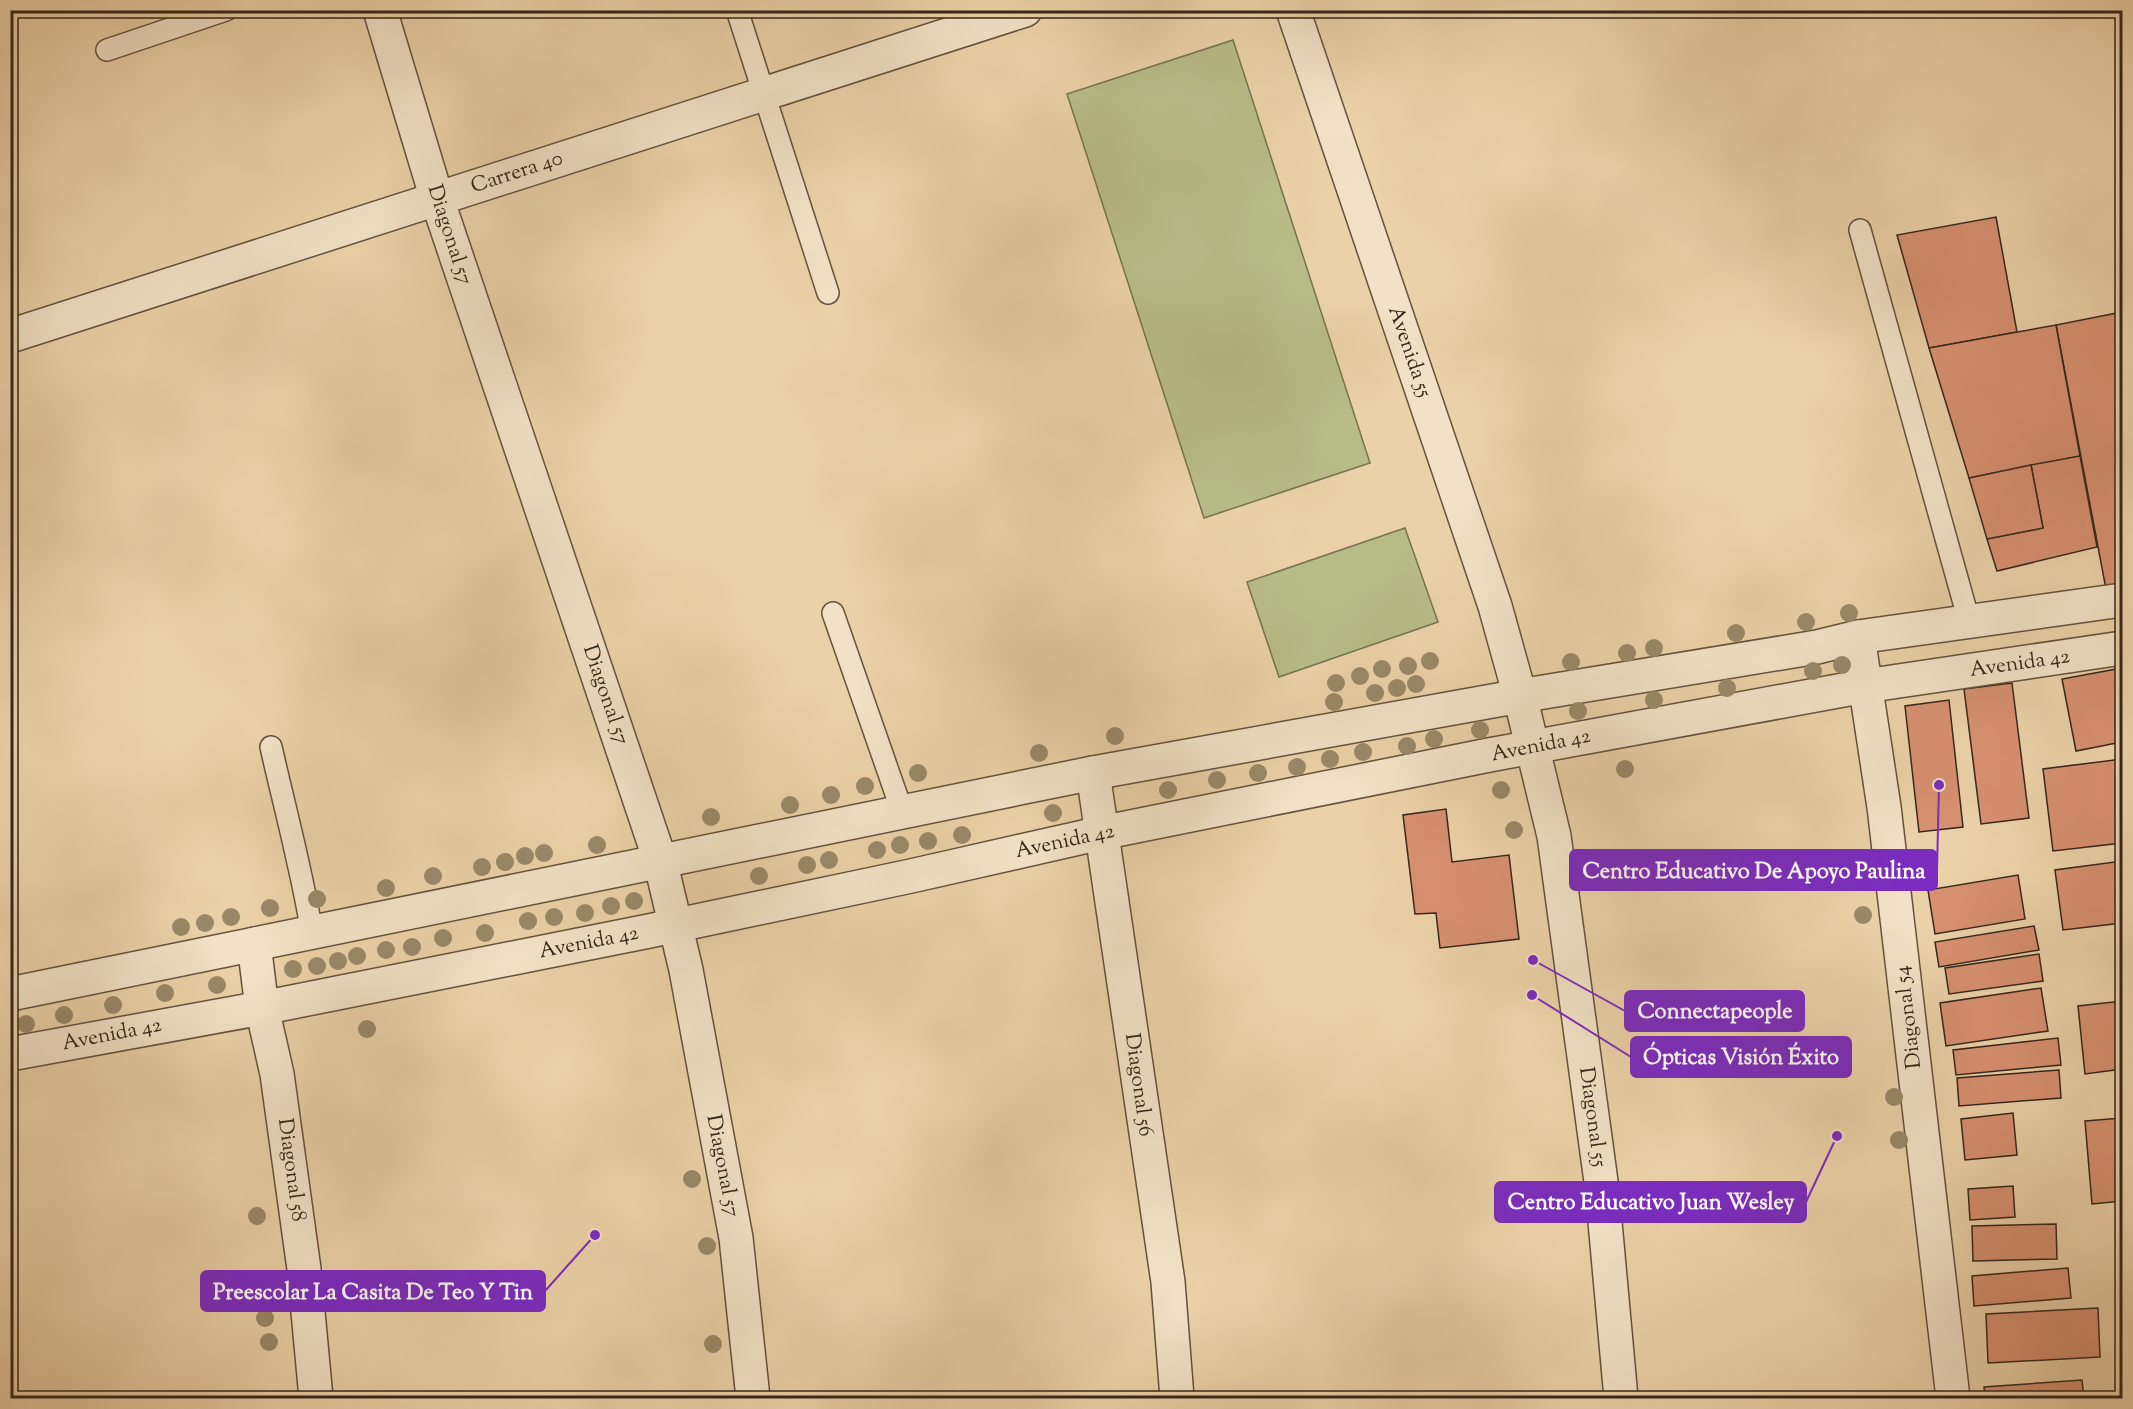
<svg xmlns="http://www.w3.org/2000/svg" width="2133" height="1409" font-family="'Sorts Mill Goudy',serif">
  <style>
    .green { fill: #b7bc87; stroke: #767250; stroke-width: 1.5 }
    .building { fill: #d79070; stroke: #35271a; stroke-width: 1.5 }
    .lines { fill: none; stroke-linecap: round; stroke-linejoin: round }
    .service-casing { stroke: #62523d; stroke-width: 24 }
    .minor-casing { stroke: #62523d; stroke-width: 36 }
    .tertiary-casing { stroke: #62523d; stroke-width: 36 }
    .service { stroke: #f2e1c6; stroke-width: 21 }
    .minor { stroke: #f2e1c6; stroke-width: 33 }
    .tertiary { stroke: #f2e1c6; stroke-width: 33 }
    .tree { fill: #998868 }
    .labels { text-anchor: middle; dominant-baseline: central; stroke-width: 4.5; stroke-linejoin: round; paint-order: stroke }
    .street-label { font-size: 21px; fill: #35271a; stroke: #f2e1c6 }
    .leader { fill: none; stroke: #7b2cbf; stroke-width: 2 }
    .callout-dot { fill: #7b2cbf; stroke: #f2e1c6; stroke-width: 2 }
    .callout { fill: #7b2cbf; stroke: #7b2cbf; stroke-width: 2 }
    .callout-label { font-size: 22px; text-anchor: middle; font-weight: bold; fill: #fff }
  </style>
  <rect width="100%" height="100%" fill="#ebd1a7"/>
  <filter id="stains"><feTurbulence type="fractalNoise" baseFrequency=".00333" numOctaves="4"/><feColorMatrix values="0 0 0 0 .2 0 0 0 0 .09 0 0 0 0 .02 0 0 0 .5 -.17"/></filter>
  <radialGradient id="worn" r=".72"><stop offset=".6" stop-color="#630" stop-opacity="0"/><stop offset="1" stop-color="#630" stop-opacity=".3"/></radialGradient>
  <g class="green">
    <path d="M1233,40l137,423 -166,55 -137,-424z"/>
    <path d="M1405,528l33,94 -159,55 -32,-95z"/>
  </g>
  <g class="building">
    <path d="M1996,217l21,115 -88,16 -32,-113z"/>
    <path d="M2122,312v274l-16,3 -50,-264z"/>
    <path d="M2056,325l24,131 -111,22 -40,-130z"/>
    <path d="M2080,456l17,91 -100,24 -10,-32 56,-11 -12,-63z"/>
    <path d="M2031,465l12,63 -56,11 -18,-61z"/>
    <path d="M2122,668v74l-46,9 -14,-72z"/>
    <path d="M2012,683l17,135 -48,6 -17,-135z"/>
    <path d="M1949,700l14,127 -44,5 -14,-126z"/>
    <path d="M2122,759v84l-69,8 -10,-82z"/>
    <path d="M1446,809l6,53 57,-7 10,84 -79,9 -4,-35 -21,1 -12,-99z"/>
    <path d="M2122,861v62l-59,7 -8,-60z"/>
    <path d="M2018,875l7,44 -90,15 -7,-44z"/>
    <path d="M2034,926l5,24 -100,17 -4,-25z"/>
    <path d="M2039,954l4,27 -94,13 -4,-26z"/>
    <path d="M2041,988l7,43 -102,15 -6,-43z"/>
    <path d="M2122,1001v68l-37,5 -7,-68z"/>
    <path d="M2058,1038l3,27 -105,10 -3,-25z"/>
    <path d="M2059,1070l2,28 -102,8 -2,-28z"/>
    <path d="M2013,1113l4,42 -52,5 -4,-41z"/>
    <path d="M2122,1118v83l-30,3 -7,-83z"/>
    <path d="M2013,1186l2,31 -45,3 -2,-31z"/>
    <path d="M2056,1224l1,35 -84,2 -1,-35z"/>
    <path d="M2068,1268l3,30 -97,8 -2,-30z"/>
    <path d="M2098,1308l2,49 -112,6 -2,-49z"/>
    <path d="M2117,1373h5v25h-3z"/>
    <path d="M2082,1380l2,18h-99l-1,-11z"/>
  </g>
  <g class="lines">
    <defs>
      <g id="service">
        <path d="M737,10l91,283"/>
        <path d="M107,50l119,-40"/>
        <path d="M1860,230l109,391"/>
        <path d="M833,613l69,198"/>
        <path d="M271,747c14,62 31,124 41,186"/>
      </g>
      <g id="minor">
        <path d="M380,10l57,189 223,661 26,110 50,268 17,160"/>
        <path d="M1293,10l202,596 25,90"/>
        <path d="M10,336l1015,-326"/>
        <path d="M1858,637l26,170 69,591"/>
        <path d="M1093,773l75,509 9,116"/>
      </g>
      <g id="tertiary">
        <path d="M1520,696l34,140 48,353 19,209"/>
        <path d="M254,944l8,64 15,66 27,195 12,129"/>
        <path d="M10,994l1083,-221 427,-77 297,-49 41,-10 264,-37"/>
        <path d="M10,1054l252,-46 387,-77 262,-55 190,-43 388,-78 376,-69 257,-38"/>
      </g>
    </defs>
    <use href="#service" class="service-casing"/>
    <use href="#minor" class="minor-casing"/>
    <use href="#tertiary" class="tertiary-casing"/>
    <use href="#service" class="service"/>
    <use href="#minor" class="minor"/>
    <use href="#tertiary" class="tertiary"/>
  </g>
  <g class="tree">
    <circle cx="1849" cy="613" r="9"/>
    <circle cx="1806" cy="622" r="9"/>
    <circle cx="1736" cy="633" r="9"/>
    <circle cx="1654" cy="648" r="9"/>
    <circle cx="1627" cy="653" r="9"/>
    <circle cx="1430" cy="661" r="9"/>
    <circle cx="1571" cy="662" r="9"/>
    <circle cx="1842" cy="665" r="9"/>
    <circle cx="1408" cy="666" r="9"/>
    <circle cx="1382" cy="669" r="9"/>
    <circle cx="1813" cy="671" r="9"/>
    <circle cx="1360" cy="676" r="9"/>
    <circle cx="1336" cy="683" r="9"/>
    <circle cx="1416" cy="684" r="9"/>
    <circle cx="1397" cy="688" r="9"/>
    <circle cx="1727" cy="688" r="9"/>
    <circle cx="1375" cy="693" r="9"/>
    <circle cx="1654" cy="700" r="9"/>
    <circle cx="1334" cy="702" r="9"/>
    <circle cx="1578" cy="711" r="9"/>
    <circle cx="1480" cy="730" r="9"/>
    <circle cx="1115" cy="736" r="9"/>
    <circle cx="1434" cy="739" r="9"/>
    <circle cx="1407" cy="746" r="9"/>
    <circle cx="1363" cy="752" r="9"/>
    <circle cx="1039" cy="753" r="9"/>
    <circle cx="1330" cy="759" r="9"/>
    <circle cx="1297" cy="767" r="9"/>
    <circle cx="1625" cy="769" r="9"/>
    <circle cx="918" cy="773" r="9"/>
    <circle cx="1258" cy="773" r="9"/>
    <circle cx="1217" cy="780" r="9"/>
    <circle cx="865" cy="786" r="9"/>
    <circle cx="1168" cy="790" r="9"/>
    <circle cx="1501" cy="790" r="9"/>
    <circle cx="831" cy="795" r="9"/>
    <circle cx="790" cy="805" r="9"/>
    <circle cx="1053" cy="813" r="9"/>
    <circle cx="711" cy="817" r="9"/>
    <circle cx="1514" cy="830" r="9"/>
    <circle cx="962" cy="835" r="9"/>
    <circle cx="928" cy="841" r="9"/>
    <circle cx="597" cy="845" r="9"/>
    <circle cx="900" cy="845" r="9"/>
    <circle cx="877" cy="850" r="9"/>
    <circle cx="544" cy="853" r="9"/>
    <circle cx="525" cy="856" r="9"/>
    <circle cx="829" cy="860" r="9"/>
    <circle cx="505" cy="862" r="9"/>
    <circle cx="807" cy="865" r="9"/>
    <circle cx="482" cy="867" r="9"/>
    <circle cx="433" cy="876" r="9"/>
    <circle cx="759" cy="876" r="9"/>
    <circle cx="386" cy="888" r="9"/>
    <circle cx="317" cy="899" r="9"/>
    <circle cx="634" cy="901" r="9"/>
    <circle cx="611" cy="906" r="9"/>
    <circle cx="270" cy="908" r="9"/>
    <circle cx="585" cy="913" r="9"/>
    <circle cx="1863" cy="915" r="9"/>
    <circle cx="231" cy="917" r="9"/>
    <circle cx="554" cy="917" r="9"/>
    <circle cx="528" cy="921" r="9"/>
    <circle cx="205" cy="923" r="9"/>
    <circle cx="181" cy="927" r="9"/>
    <circle cx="485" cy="933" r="9"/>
    <circle cx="443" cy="938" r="9"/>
    <circle cx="412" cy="947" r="9"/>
    <circle cx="386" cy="950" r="9"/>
    <circle cx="357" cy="956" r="9"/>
    <circle cx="338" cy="961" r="9"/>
    <circle cx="317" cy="966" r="9"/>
    <circle cx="293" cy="969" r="9"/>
    <circle cx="217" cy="985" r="9"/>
    <circle cx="165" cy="993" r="9"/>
    <circle cx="113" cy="1005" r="9"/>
    <circle cx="64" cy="1015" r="9"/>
    <circle cx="26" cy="1024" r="9"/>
    <circle cx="367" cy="1029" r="9"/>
    <circle cx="1894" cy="1097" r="9"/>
    <circle cx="1899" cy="1140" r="9"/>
    <circle cx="692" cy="1179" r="9"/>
    <circle cx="257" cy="1216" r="9"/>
    <circle cx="707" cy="1246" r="9"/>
    <circle cx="265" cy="1318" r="9"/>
    <circle cx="269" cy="1342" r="9"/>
    <circle cx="713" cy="1344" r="9"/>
  </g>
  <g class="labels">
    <g class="street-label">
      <text transform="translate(517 173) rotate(-18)">Carrera 40</text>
      <text transform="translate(449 235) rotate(72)">Diagonal 57</text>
      <text transform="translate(1409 352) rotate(71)">Avenida 55</text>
      <text transform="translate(2020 664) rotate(-8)">Avenida 42</text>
      <text transform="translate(605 695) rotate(71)">Diagonal 57</text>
      <text transform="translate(1541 746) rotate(-11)">Avenida 42</text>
      <text transform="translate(1065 842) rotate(-12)">Avenida 42</text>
      <text transform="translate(589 943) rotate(-11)">Avenida 42</text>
      <text transform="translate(1909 1017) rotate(-97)">Diagonal 54</text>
      <text transform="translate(112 1035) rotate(-11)">Avenida 42</text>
      <text transform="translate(1138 1085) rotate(82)">Diagonal 56</text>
      <text transform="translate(1592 1117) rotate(82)">Diagonal 55</text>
      <text transform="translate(722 1166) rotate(79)">Diagonal 57</text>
      <text transform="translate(291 1170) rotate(82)">Diagonal 58</text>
    </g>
  </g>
  <path class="leader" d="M1939 785L1937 870M1533 960L1625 1011M1532 995L1631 1057M1837 1136L1806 1202M595 1235L545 1291"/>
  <g class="callout-dot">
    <circle cx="1939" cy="785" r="6"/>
    <circle cx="1533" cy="960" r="6"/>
    <circle cx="1532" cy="995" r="6"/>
    <circle cx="1837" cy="1136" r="6"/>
    <circle cx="595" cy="1235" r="6"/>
  </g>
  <g class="callout">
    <rect x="1570" y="850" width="367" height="40" rx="6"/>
    <rect x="1625" y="991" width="179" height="40" rx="6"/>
    <rect x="1631" y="1037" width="220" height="40" rx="6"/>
    <rect x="1495" y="1182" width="311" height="40" rx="6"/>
    <rect x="201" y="1271" width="344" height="40" rx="6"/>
  </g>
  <g class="callout-label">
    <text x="1754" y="878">Centro Educativo De Apoyo Paulina</text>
    <text x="1715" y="1018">Connectapeople</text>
    <text x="1741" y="1064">Ópticas Visión Éxito</text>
    <text x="1651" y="1209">Centro Educativo Juan Wesley</text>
    <text x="373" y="1299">Preescolar La Casita De Teo Y Tin</text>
  </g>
  <rect width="2133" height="1409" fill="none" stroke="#ebd1a7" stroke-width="36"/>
  <rect x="12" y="12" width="2109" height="1385" fill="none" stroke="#35271a" stroke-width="3"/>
  <rect x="18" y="18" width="2097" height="1373" fill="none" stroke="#35271a" stroke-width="1.5"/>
  <rect width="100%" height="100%" filter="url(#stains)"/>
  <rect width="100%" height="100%" fill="url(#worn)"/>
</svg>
